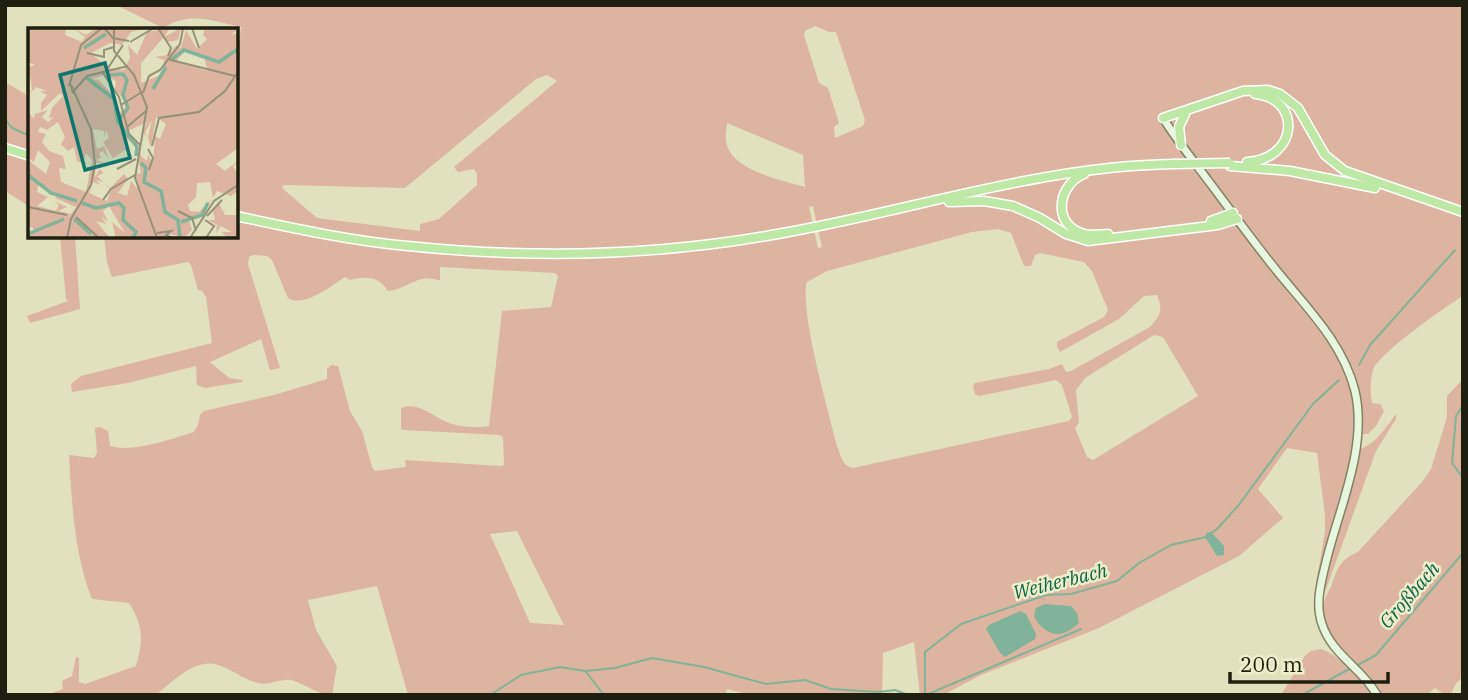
<svg xmlns="http://www.w3.org/2000/svg" width="1468" height="700" font-family="'IBM Plex Serif',serif">
  <style>
    .green { fill: #dcb49f; fill-rule: evenodd }
    .water { fill: #81b39b }
    .lines { fill: none; stroke-linecap: round; stroke-linejoin: round }
    .stream { stroke: #81b39b; stroke-width: 2 }
    .secondary-casing { stroke: #838262; stroke-width: 10 }
    .trunk-casing { stroke: #fff; stroke-width: 11 }
    .secondary { stroke: #e7f6de; stroke-width: 7 }
    .trunk { stroke: #bee8a6; stroke-width: 8 }
    .trunk-bridge-casing { stroke: #fff; stroke-width: 11; stroke-linecap: butt }
    .trunk-bridge { stroke: #bee8a6; stroke-width: 8 }
    .labels { text-anchor: middle; dominant-baseline: central; stroke-width: 5; stroke-linejoin: round; paint-order: stroke }
    .water-label { font-size: 19px; font-style: italic; fill: #096647; stroke: #efeecb }
    .inset-river { fill: none; stroke: #81b39b; stroke-width: 3.5 }
    .inset-road { fill: none; stroke: #949379; stroke-width: 2 }
    .view { fill: #0f766e; fill-opacity: 0.15; stroke: #0f766e; stroke-width: 3.5 }
    .inset-edge { fill: none; stroke: #1e1e11; stroke-width: 3.5 }
  </style>
  <rect width="100%" height="100%" fill="#e2e1be"/>
  <g class="green">
    <path d="M116,5h1347v291c-17,10 -85,58 -90,74 -3,10 -3,23 -1,33l8,1 4,7 -8,15 -8,8h-6l-2,15c16,-5 26,-22 36,-35v5l-20,32 -51,141 -9,-8 9,-52v-17l-8,-62 -30,-5 -29,41 25,29 -44,38 -140,72 -118,47 -38,20h-23l-6,-53 -31,11 -1,42h-132l-23,-6 -2,6h-317l-31,-109 -69,14 8,30 21,36 -5,29c-15,0 -26,-11 -41,-15 -11,-2 -22,6 -33,3 -14,-3 -26,-14 -40,-18 -22,-8 -46,17 -62,30h-110l17,-6 -1,-8 10,-5 4,-19 3,1v24l6,2 51,-18c7,-25 8,-40 -7,-63l-37,-4c-18,-45 -20,-96 -23,-144l25,3 3,-5 -2,-25 5,-1 8,4 2,15c22,7 62,-7 84,-14l4,-7 2,-10 4,-4 70,-16 53,-16v-10l4,-4 7,1 12,45 12,20 10,36 3,4 31,-4 -1,-7 96,6 3,-1 -1,-27 -3,-3 -96,-5 -3,-1v-21c19,-7 31,9 48,15 11,4 28,5 40,3l13,-115 49,-4 7,-31 -3,-3 -115,-6v13c-6,0 -11,-3 -18,-1 -12,3 -21,11 -34,12 -9,-15 -22,-15 -38,-11l-5,-3c-14,9 -41,31 -57,21l-16,-38 -5,-4 -14,-1 -4,2 -1,7 32,104 -10,2 -9,-31 -51,23 19,16 14,2 -1,2 -37,6 -8,-3 -1,-19 -68,17 -56,9 -1,-8 10,-8 131,-33 -6,-46 -4,-6 -4,-1 -7,-25 -3,-3 -76,15 -5,-14 -3,-27h132v-172l5,-37c-29,-6 -51,-16 -78,1zM815,26l14,6h7l29,88 -2,6 -28,12 -1,-11 5,-4 -11,-35 -9,-5 -15,-48 1,-4zM547,75l10,6 -103,86 4,5 16,-3 3,5v11l-38,34 -19,5v7l-103,-13 -35,-30 2,-3 121,3 131,-109zM727,123l76,32 2,32c-23,-7 -77,-17 -79,-47 -1,-5 1,-12 1,-17zM813,206l9,41 -4,1 -9,-41zM998,229l13,4 13,33h7l4,-11 5,-2 44,9 8,9 16,39 -4,7 -47,25v5l3,5 59,-33 25,-23 13,-1c6,15 4,20 -7,32l-79,44 -5,1 -4,-8 -13,5 -74,14 -2,3 2,8 4,2 77,-16 6,5 10,32 -3,4 -216,47c-11,-2 -12,-13 -16,-22 -8,-34 -38,-135 -30,-164l20,-11 145,-39zM1154,335l9,2 35,59 -105,64 -6,-3 -12,-29 4,-5 -3,-33 9,-12zM517,531l47,94 -34,-2 -40,-89z"/>
    <path d="M5,82l25,15v110l-25,-16z"/>
    <path d="M60,236h15l5,73 -50,14 -3,-7 41,-15 -2,-2z"/>
    <path d="M1463,379v298l-6,5 -7,13h-5l-10,-7 -8,7h-46c-16,-31 -67,-55 -56,-96 1,-4 5,-10 7,-15 5,-16 9,-25 26,-32l64,-70 9,-13 16,-52v-21z"/>
    <path d="M1321,649c20,7 39,30 51,46h-91l24,-39 6,-5z"/>
  </g>
  <g class="water">
    <path d="M1207,532l5,1 12,13v9l-7,1 -12,-19z"/>
    <path d="M1045,604l26,2 6,7 2,10c-15,13 -26,16 -40,1 -5,-6 -6,-9 -3,-16z"/>
    <path d="M1020,611l6,3 10,20 -1,5 -30,18 -5,-4 -14,-24 3,-4z"/>
  </g>
  <g class="lines">
    <g class="stream">
      <path d="M5,119l7,9 18,8"/>
      <path d="M1359,365l11,-20 85,-95"/>
      <path d="M1463,405l-7,11 -4,47 11,15"/>
      <path d="M1210,534l7,-5 21,-23 75,-102 26,-24"/>
      <path d="M1356,666l20,-11 87,-102"/>
      <path d="M586,672l18,23"/>
      <path d="M490,695l31,-20 39,-8 25,4 30,-3 37,-10 52,9 62,17 39,-4 26,9 48,3 16,-2 13,5"/>
      <path d="M925,695v-43l36,-28 85,-29 25,-1 46,-13 22,-18 32,-18 35,-8"/>
      <path d="M926,695l155,-66"/>
      <path d="M1302,695l49,-27"/>
    </g>
    <defs>
      <path id="secondary" d="M1163,118c15,24 33,46 50,69 21,28 42,57 64,84 30,37 66,72 78,120 13,56 -16,117 -29,171 -5,20 -11,42 -4,62 10,31 40,44 55,71"/>
      <g id="trunk">
        <path d="M1163,118l80,-27 25,-1 12,4 18,14 27,47 20,16 118,41"/>
        <path d="M1181,145l-2,-18 6,-13"/>
        <path d="M5,148l25,8"/>
        <path d="M1247,162c52,-3 55,-64 8,-68"/>
        <path d="M1230,166l60,5 85,17"/>
        <path d="M1084,174c-25,10 -33,48 -3,59 8,3 18,2 27,1"/>
        <path d="M949,202l35,-1 29,5 27,12 26,16 22,7 130,-16 19,-6"/>
        <path d="M236,216c57,12 115,25 172,30 125,13 252,10 375,-13 131,-23 257,-67 391,-69"/>
        <path d="M1211,221l22,-8"/>
      </g>
    </defs>
    <use href="#secondary" class="secondary-casing"/>
    <use href="#trunk" class="trunk-casing"/>
    <use href="#secondary" class="secondary"/>
    <use href="#trunk" class="trunk"/>
    <defs>
      <path id="trunk-bridge" d="M1174,164l56,-1"/>
    </defs>
    <use href="#trunk-bridge" class="trunk-bridge-casing"/>
    <use href="#trunk-bridge" class="trunk-bridge"/>
  </g>
  <g class="labels">
    <g class="water-label">
      <text transform="translate(1060 581) rotate(-14)">Weiherbach</text>
      <text transform="translate(1409 595) rotate(-49)">Großbach</text>
    </g>
  </g>
  <g transform="translate(28 28)">
    <rect width="210" height="210" fill="#e2e1be"/>
    <path d="M0,0h38l-1,7 17,7 3,-5 -12,-9 13,7 10,-7h50l-15,4 -9,13 -12,-2 -19,10 17,15 16,2 6,-12 -2,-13 9,10 10,-23 23,-4 -6,9 17,-9 -3,12 -11,2 -4,-4 -22,25v20l22,-9 1,-14 -9,-3 13,-2 9,-10 4,3 5,-18 11,19 10,-10 -4,-4 2,-7h33l-7,7 7,-2v115l-22,16 9,7 13,-10 -5,6 5,6v18l-7,5 -14,-5 -4,7 -3,-16 -13,1 -1,14 -8,8 2,6 9,1 12,-13 -8,16 -14,5 3,10 -8,8 -14,-4 -2,4h-52l-4,-16 13,11 -16,-27 -6,5 5,11 -7,-6 5,8 -10,-3 14,17h-82l6,-9 -6,-4v-65l18,14 4,-12 -12,-12 -4,12 -6,-4 1,-45 5,6 1,-5 13,-4 -6,7 6,5 6,-5 -5,1 3,-10 11,-12 -3,-3 -19,18v-8l6,-8 -7,-4h7l-11,-4 -8,9 4,-6 -3,-23 6,-2 -7,-3zM157,23l19,7 4,13 -32,-10zM77,47l11,6 -1,8 12,14 -4,9 -6,-1 -1,-10 -4,1 3,-4 -16,-18 -7,-1zM128,89l10,7 -6,15 -5,-3 -2,28 -5,-10 -1,7 -6,-5 -4,-14 -4,2 -7,-12 21,-10 -4,10 4,6 -2,-6 7,-12 -4,17 3,11zM30,94l7,15 -4,7 7,7 6,-4 3,14 8,3h3l-5,-1 3,-10 6,7 -6,32 -25,-10 -2,-14 7,1 -3,-13 -14,-5 -7,-9 4,-8 -8,-2 2,-5 7,3zM65,101l11,2v6l2,-7 3,8 -6,4 10,16 12,-8 10,9 -11,-13 1,-9 11,10 5,26 -5,1 1,15 -6,-8 -4,15 -9,-3 10,-14 -4,-5 -14,14 -6,-5 7,7 -4,11 -18,-8 4,-11 8,3 -5,-5 7,2 -6,-6 7,-3 -4,-4 -5,8 1,-14h9l-9,-3 5,-2 -2,-5 4,-2 6,8 -5,-13 -7,3zM11,154l11,13h8l-3,3 21,9 -5,7 -13,-3 9,-4 -13,-6 5,4 -3,6 -19,-5 11,-9 -11,-5zM191,176l6,11h13v23l-12,-1 -4,-5h10l-11,-6 -5,7 1,-8 -9,-5h7l-2,-9z" fill="#dcb49f" fill-rule="evenodd"/>
    <path class="inset-river" d="M56,20l22,-14M143,32l13,-10 35,12 19,-13M82,47l13,-1 4,6 -4,15 5,13 -9,12M59,50l27,21 4,23 19,25 -1,9M125,61l13,-22M113,135l5,5 -2,14 17,9 4,21 13,8 2,18M0,147l23,18 26,8M54,175l14,5 23,-5 5,5 -1,12 13,12 -3,6M46,191l17,15M153,194l21,-7 6,-12M0,206l36,-15"/>
    <path class="inset-road" d="M76,0l9,10 16,3M86,0v23l20,24 13,32 -12,71 22,60M130,0l13,20 -3,8M164,0l7,20M102,14l24,-14M59,25l17,4v-7l10,-3M139,31l68,17M80,40l15,-23M75,45l16,24 10,37 11,11M41,58l12,-41 21,-17M44,65l15,-17 41,-10M115,65l6,-17 11,-6 20,-26 3,-16M93,77l21,-13M99,99l19,-16M124,118l7,-28 40,-6 26,-21 13,-19M120,121l5,9 -4,12M89,141l19,-10M75,172l8,-11 24,-14M0,179l39,8M150,183l14,7 4,13M179,188l15,-16M48,189l23,21M177,192l9,6 -8,12M129,205l14,-2 -5,4 6,3M39,210l4,-19 20,-34 4,-21 -4,-35 -20,-44 2,8M162,210l24,-37 24,-16"/>
    <path class="view" d="M77,35l25,95 -45,12 -25,-95z"/>
    <rect width="210" height="210" class="inset-edge"/>
  </g>
  <rect width="1468" height="700" fill="none" stroke="#1e1e11" stroke-width="14"/>
  <path d="M1230 672v10h158v-10" fill="none" stroke="#1e1e11" stroke-width="3.5"/>
  <text x="1240" y="672" font-size="21" fill="#1e1e11" stroke="#efeecb" stroke-width="5" paint-order="stroke">200 m</text>
</svg>
